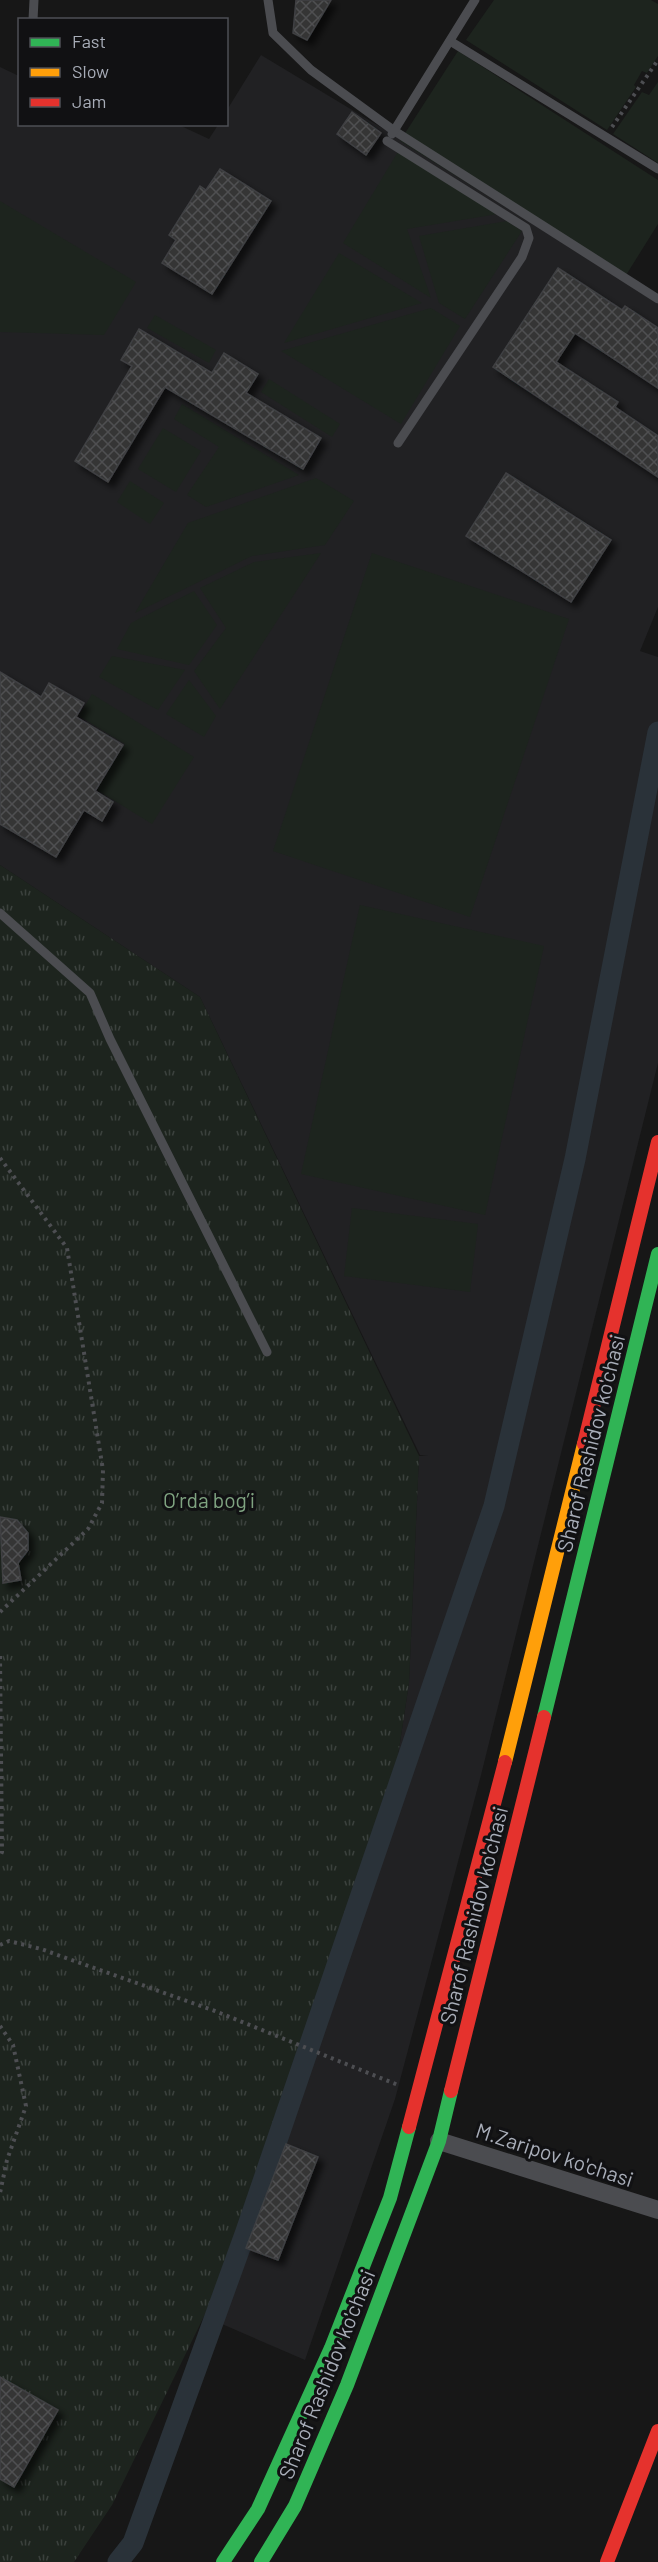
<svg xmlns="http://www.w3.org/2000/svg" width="658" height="2562" font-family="Barlow,sans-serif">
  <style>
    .built { fill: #212123 }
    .green { fill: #1d241e }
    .park { fill: url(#park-tufts) }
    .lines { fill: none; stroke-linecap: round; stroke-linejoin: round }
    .canal { stroke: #2a3239; stroke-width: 21 }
    .building { fill: url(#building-cross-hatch); stroke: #3f4043; stroke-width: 1.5; filter: url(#shadow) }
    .path { stroke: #4d4e52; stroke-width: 4; stroke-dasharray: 3 4.5; stroke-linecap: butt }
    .lane { stroke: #4b4c50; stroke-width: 9 }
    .street { stroke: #4b4c50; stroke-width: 18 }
    .fast { stroke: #30b455; stroke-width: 14 }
    .slow { stroke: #ff9f0a; stroke-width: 14 }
    .jam { stroke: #e5322d; stroke-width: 14 }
    .labels { text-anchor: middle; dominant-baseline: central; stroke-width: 6; stroke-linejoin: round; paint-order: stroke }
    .street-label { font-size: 21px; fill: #a8adb8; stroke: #111113 }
    .park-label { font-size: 21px; fill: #7fa381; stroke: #111113 }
  </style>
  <defs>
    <pattern id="park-tufts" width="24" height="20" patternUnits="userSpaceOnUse" patternTransform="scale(1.5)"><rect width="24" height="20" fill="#1d241e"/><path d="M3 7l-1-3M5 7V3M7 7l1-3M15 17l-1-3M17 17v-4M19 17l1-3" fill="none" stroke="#3b413d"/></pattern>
    <pattern id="building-cross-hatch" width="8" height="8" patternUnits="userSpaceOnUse" patternTransform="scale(1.5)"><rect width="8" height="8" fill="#353536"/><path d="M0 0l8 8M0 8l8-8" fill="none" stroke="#4f5051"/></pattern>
    <filter id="shadow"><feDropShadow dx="5.5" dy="5.5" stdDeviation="3" flood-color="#0009"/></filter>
  </defs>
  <rect width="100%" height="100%" fill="#171717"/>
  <path class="built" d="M261,55l131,79 266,170v303l-18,44 18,6v406l-177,712 -86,324 -90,261 -90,-39 12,-47 169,-505 13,-86 10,-227h9l-8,-1 -220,-458 -200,-132v-798l19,9 1,48 159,1 30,14 9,-14 8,-1 1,-14z"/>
  <g class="green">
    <path d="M494,0h157l7,4v52l-11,17 -5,-2 -8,14 2,2 -29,43 -141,-90z"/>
    <path d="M458,51l200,129v44l-35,56 -223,-139z"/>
    <path d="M658,82v81l-45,-29 29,-42 7,3z"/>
    <path d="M399,150l99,64 -91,15 24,69 -88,-55z"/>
    <path d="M0,201l136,81 -32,53 -104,-3z"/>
    <path d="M507,221l15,10 -57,88 -26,-16 -20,-67z"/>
    <path d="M339,253l83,50 -138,40z"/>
    <path d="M431,308l29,18 -59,98 -120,-73z"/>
    <path d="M155,315l61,35 -7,13 -62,-35z"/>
    <path d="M269,379l71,45 -8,13 -71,-45z"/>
    <path d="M182,404l117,71 -93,32 -19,-12 32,-48 -45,-28z"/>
    <path d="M163,428l38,23 -25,41 -38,-23z"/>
    <path d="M316,478l38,23 -29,44 -73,11 -117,57 53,-90z"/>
    <path d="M130,481l34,22 -14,21 -33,-22z"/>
    <path d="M321,553l-101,156 -26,-38 32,-43 -26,-40 54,-26z"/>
    <path d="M372,553l197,66 -99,298 -197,-66z"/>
    <path d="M194,591l23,34 -28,40 -72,-16 14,-26z"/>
    <path d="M112,656l73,14 -27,40 -59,-33z"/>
    <path d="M189,680l27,36 -12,21 -38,-23z"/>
    <path d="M92,694l102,63 -42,67 -55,-34 28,-46 -46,-28z"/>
    <path d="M360,905l184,41 -59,269 -184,-41z"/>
    <path d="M352,1208l126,16 -8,68 -126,-16z"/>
  </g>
  <path class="park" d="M0,865l200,132 219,459 -10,227 -13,86 -171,504 -113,232 -38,57h-74z"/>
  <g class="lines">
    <path class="canal" d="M118,2562l15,-19 112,-309 249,-728 81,-347 83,-427"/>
  </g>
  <g class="building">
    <path d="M296,0h35l-24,40 -14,-7z"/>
    <path d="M352,112l29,21 -15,22 -29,-21z"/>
    <path d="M220,169l51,32 -59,93 -50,-31 14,-23 -7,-5 31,-49 6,4z"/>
    <path d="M558,268l64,42 3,-4 33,22v60l-83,-55 -19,29 62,40 -3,5 43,29v41l-165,-110z"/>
    <path d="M139,329l73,44 12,-20 34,21 -12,19 75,45 -18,31 -138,-82 -57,95 -33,-21 57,-95 -11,-6z"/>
    <path d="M506,473l105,67 -40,62 -105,-66z"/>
    <path d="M0,672l41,25 8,-14 35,20 -8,14 47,28 -28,46 18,11 -11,19 -18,-11 -28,47 -56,-33z"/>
    <path d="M0,1517l17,3 11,13v17l-10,13 3,17 -18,3z"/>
    <path d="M286,2144l32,13 -40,103 -32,-12z"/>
    <path d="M0,2377l58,33 -44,77 -14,-8z"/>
  </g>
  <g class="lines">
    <g class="path">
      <path d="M612,127l46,-67"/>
      <path d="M0,1158l67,90 36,222 -1,33 -14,26 -88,83"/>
      <path d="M0,1656l2,196 -2,5"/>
      <path d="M0,1945l9,-4 32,8 174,62 183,74"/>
      <path d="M0,2026l13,19 13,61 -19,54 -7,33"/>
    </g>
    <g class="lane">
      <path d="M268,0l5,33 38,37 82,60 265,169"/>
      <path d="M33,20l1,-20"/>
      <path d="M450,41l208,128"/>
      <path d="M392,134l83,-134"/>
      <path d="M387,141l139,87 3,10 -7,19 -124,186"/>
      <path d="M0,913l90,80 20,46 157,313"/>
    </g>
    <path class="street" d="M439,2141l219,69"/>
    <g class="fast">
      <path d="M544,1717l114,-463"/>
      <path d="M223,2562l35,-53 73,-161 59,-150 19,-71"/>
      <path d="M261,2562l34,-56 52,-121 92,-244 12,-50"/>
    </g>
    <path class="slow" d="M505,1762l79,-318"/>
    <g class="jam">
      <path d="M584,1444l74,-302"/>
      <path d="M451,2091l93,-374"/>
      <path d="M409,2127l96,-365"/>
      <path d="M607,2562l51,-131"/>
    </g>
  </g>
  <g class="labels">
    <g class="street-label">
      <text transform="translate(590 1443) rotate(-76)">Sharof Rashidov ko'chasi</text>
      <text transform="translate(473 1915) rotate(-76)">Sharof Rashidov ko'chasi</text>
      <text transform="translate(555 2154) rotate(18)">M.Zaripov ko'chasi</text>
      <text transform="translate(326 2374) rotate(-68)">Sharof Rashidov ko'chasi</text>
    </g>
    <g class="park-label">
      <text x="209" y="1499">O’rda bog’i</text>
    </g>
  </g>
  <rect x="18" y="18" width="210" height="108" fill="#111113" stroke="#4d4f55" stroke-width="1.5"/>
  <rect x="30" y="38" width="30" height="9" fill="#30b455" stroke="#4d4f55" stroke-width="1.5"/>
  <text x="72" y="48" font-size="18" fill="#a8adb8">Fast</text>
  <rect x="30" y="68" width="30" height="9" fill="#ff9f0a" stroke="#4d4f55" stroke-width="1.5"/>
  <text x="72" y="78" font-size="18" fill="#a8adb8">Slow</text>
  <rect x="30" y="98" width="30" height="9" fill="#e5322d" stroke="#4d4f55" stroke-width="1.5"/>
  <text x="72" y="108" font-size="18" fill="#a8adb8">Jam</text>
</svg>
